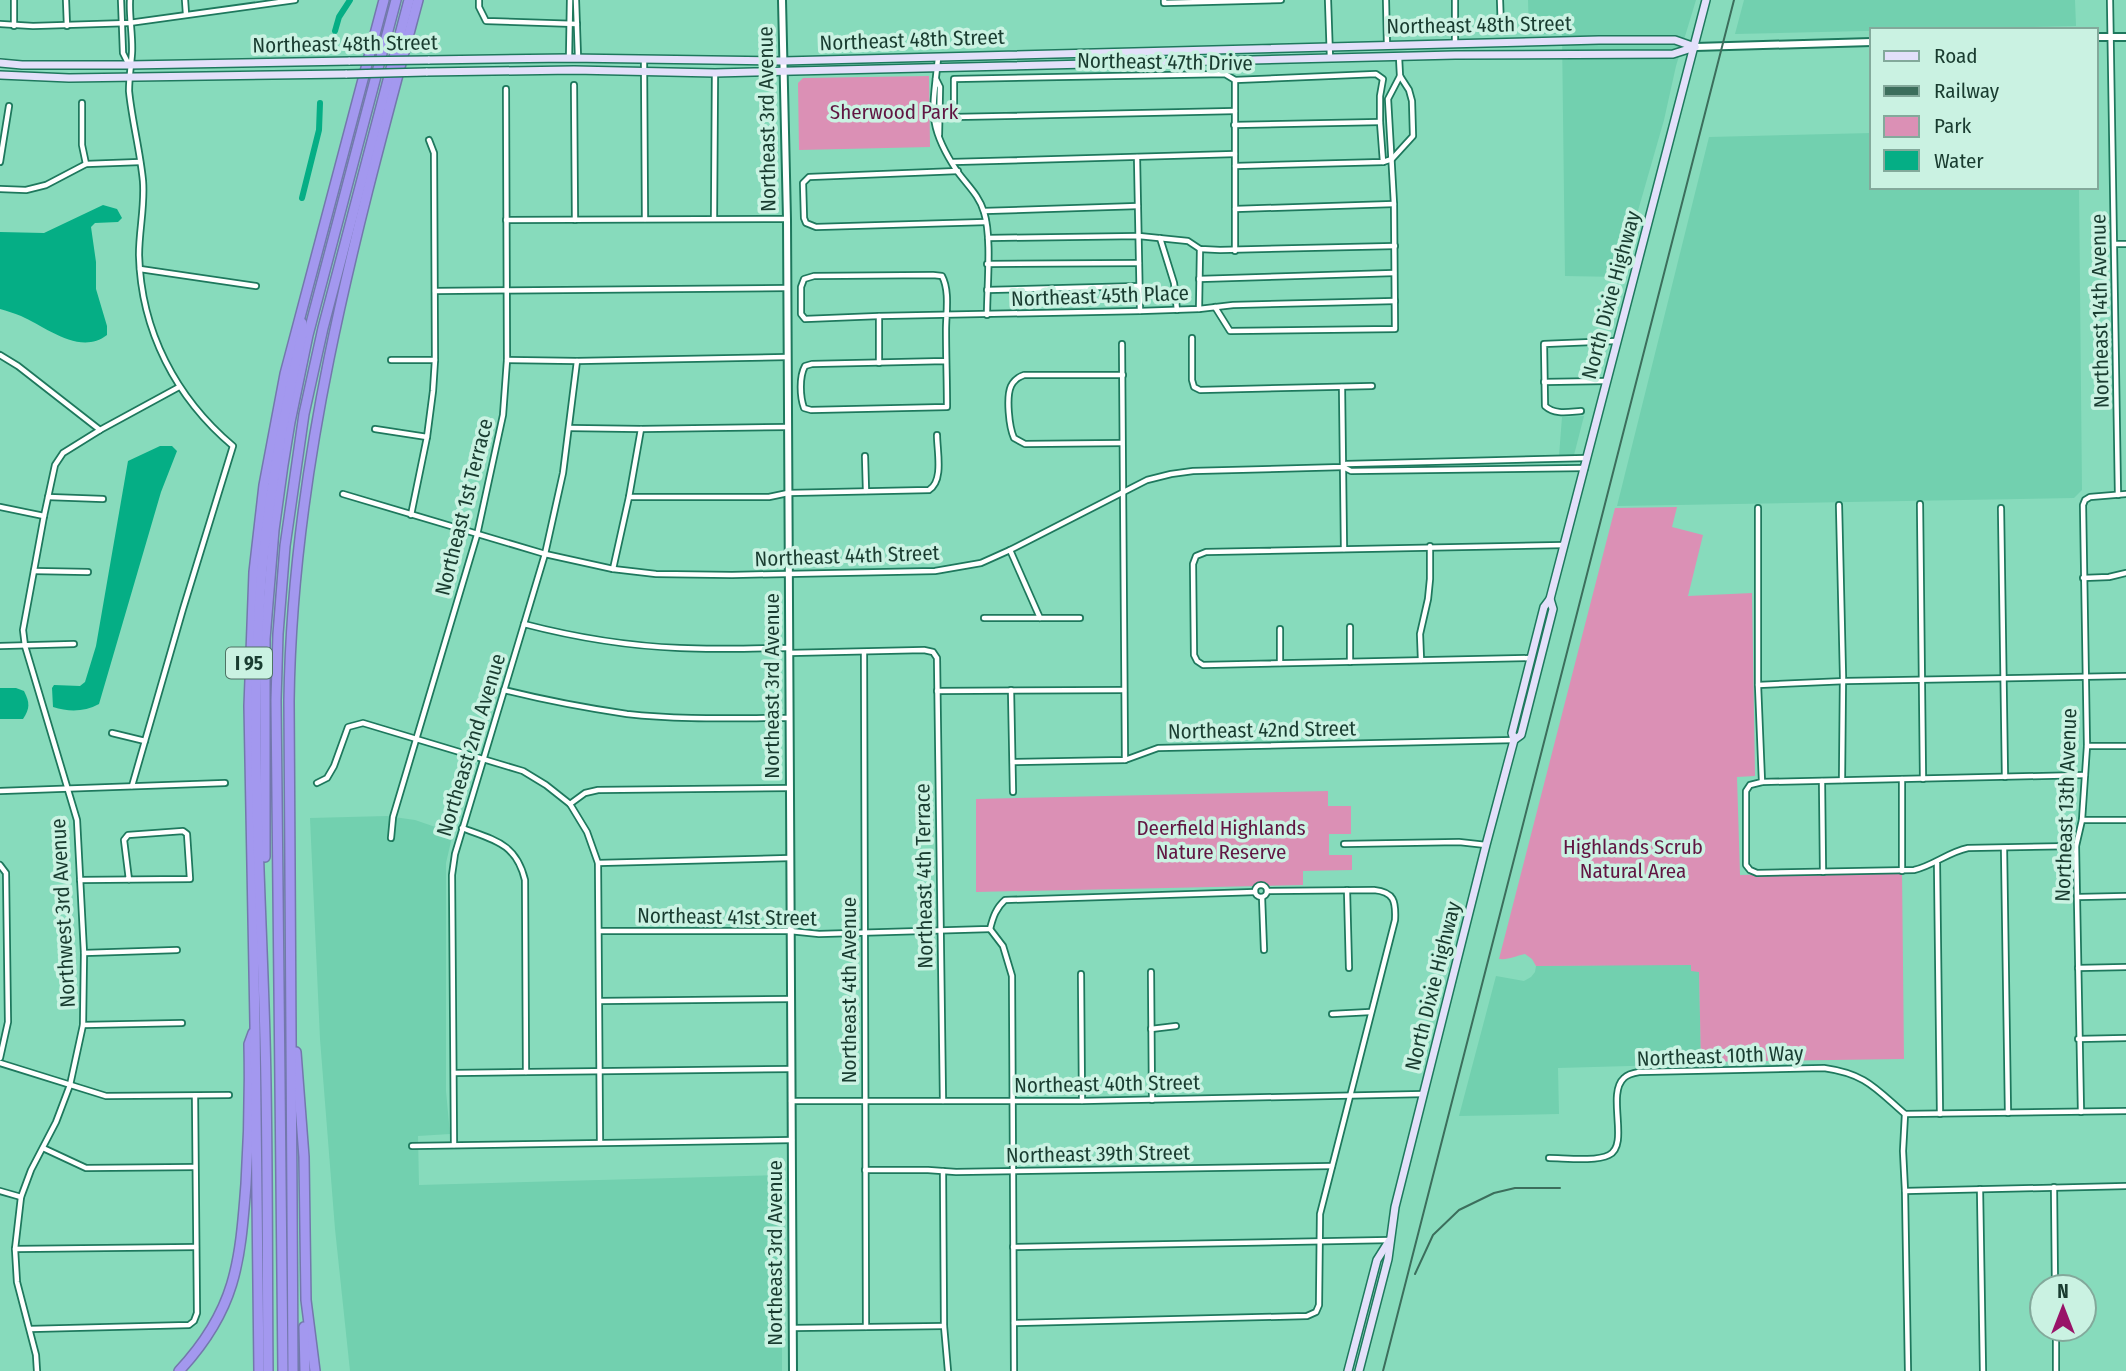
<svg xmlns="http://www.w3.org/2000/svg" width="2126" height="1371" font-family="'Fira Sans Condensed',sans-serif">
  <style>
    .built { fill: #72d0af }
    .green { fill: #db90b5 }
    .water { fill: #05ae85 }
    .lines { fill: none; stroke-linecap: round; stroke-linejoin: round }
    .canal { stroke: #05ae85; stroke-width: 6 }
    .minor-casing { stroke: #1e785d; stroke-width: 8 }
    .tertiary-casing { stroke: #1e785d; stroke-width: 10 }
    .secondary-casing { stroke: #1e785d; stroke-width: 10 }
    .motorway-casing { stroke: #7378ac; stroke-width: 12 }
    .minor { stroke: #fff; stroke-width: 4.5 }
    .tertiary { stroke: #fff; stroke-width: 6 }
    .secondary { stroke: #e3e0fa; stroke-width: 7 }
    .motorway { stroke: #a398ef; stroke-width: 9 }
    .rail { stroke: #3c6e5c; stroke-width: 2 }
    .secondary-bridge-casing { stroke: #1e785d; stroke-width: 10; stroke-linecap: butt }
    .secondary-bridge { stroke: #e3e0fa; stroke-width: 7 }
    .labels { text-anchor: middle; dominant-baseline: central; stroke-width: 7; stroke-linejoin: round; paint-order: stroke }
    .shield { fill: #caf2e2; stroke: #4e7365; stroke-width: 2 }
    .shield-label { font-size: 19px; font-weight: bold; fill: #193c30 }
    .street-label { font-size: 21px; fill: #193c30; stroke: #caf2e2 }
    .park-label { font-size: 21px; fill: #611542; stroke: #caf2e2 }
  </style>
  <rect width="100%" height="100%" fill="#87dbbc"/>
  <g class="built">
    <path d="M1528,0h168l-20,66 -12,54 -45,157 -54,-1 -3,-242h-33z"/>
    <path d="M1744,0h331l1,26 -341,8z"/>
    <path d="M1872,133v54h207l3,303 -8,8 -457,8 92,-369z"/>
    <path d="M1584,416l-10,39 -15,1 3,-39z"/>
    <path d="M387,816l28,4 38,13 -7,30v228l4,43 -32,2 1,49 363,-10v196h-432l-15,-142 -15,-190 -10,-221z"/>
    <path d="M1691,964l8,7 2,93 -143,4 1,46 -100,2 37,-140 28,5 7,-4 4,-5 1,-6z"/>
  </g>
  <g class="green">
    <path d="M929,76l1,71 -131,3 -1,-67 5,-5z"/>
    <path d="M1677,507l-5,20 31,8 -15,61 64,-3 3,183 -18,1 3,98 162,-4 2,188 -203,3 -2,-90 -8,-1v-6l-155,1 -4,-7 -7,-5c-10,2 -16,6 -26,5l116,-451z"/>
    <path d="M1328,791v15h23v28h-22v21h23v15l-49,1v14l-327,7v-93z"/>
  </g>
  <g class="water">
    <path d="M103,205l14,4 5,9 -4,4 -23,1 -4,4 5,35v27l11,37v9c-27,21 -61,-8 -86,-19 -7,-3 -14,-5 -21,-7v-77l44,1z"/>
    <path d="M160,446h12l5,5 -16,41 -62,212c-15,8 -30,8 -46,3l-1,-19 2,-3 26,1 5,-4 11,-36 32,-185z"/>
    <path d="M0,688h16l8,3c6,12 6,17 -1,28h-23z"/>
  </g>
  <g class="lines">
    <g class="canal">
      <path d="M335,31l4,-14 11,-17"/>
      <path d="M302,198l17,-68 1,-27"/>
    </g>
    <defs>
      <g id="minor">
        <path d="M14,0v26"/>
        <path d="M66,0l1,26"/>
        <path d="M121,0l2,53 6,12"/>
        <path d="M130,0c-1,17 3,36 2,53 -1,13 -3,25 -3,38 3,30 11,59 14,90 2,25 -4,49 -4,74 2,76 37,143 94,191l-50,163 -51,177"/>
        <path d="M185,0l1,14"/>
        <path d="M479,0v7l7,14 91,3"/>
        <path d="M576,0l2,57"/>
        <path d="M1164,0v3l117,-3"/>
        <path d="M1328,0l2,58"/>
        <path d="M1386,0l1,45"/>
        <path d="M1455,0v42"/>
        <path d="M1500,0l1,29"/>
        <path d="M2110,0l8,495"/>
        <path d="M0,24l33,2 96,-3 166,-23"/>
        <path d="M569,58l1,-58"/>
        <path d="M938,58c-5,52 -12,66 19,113 10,14 22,24 27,41 8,25 3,74 3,103"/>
        <path d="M644,59l1,160"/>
        <path d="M936,79l4,8 -1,48"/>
        <path d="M1235,80v171"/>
        <path d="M574,85l1,135"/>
        <path d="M82,103v42l4,19"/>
        <path d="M1235,111l-281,6v-38l271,-5 10,6 141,-6 7,5 -3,17v26l3,40"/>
        <path d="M1234,125l146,-3"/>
        <path d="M1137,157l3,154"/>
        <path d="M0,162l9,-56"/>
        <path d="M953,162l282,-8"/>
        <path d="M1235,166l148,-4 9,-3 21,-23 -1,-35 -3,-11 -9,-14 -1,-19"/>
        <path d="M958,171l-149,6 -6,6 1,35 2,5 10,4 170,-5"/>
        <path d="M0,189l26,1 20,-5 40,-21 54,-2"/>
        <path d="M1235,209l159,-5"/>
        <path d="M984,211l154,-5"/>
        <path d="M714,218l1,-145"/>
        <path d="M506,220l281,-1"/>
        <path d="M988,238l151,-2 49,5 12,8 20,1 175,-4"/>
        <path d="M1160,238l14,45 3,27"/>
        <path d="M2115,244h11"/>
        <path d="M987,264l152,-1"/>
        <path d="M140,269l116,17"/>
        <path d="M1199,279l195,-6"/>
        <path d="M987,290l153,-4"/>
        <path d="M435,291l352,-3"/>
        <path d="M1215,307l15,24 165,-2 -1,-125 -6,-105 12,-23"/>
        <path d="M1199,309l1,-60"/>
        <path d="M1192,338v42l2,7 6,3 172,-4"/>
        <path d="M1122,344l3,416"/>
        <path d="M0,355l18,11 82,64"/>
        <path d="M391,360h44"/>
        <path d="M507,360l70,1 210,-4"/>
        <path d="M946,361l-134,3 -7,2c-6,11 -5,31 -1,42l7,2 136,-3c0,-26 -1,-51 -1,-77 0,-17 4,-39 -4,-54l-9,-1 -119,1 -10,3 -3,8v27l4,5 74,-3 261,-5 59,-2 34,-4 162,-4"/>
        <path d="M879,363v-47"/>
        <path d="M1544,382l62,-1"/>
        <path d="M1342,387l2,162"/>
        <path d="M1581,411c-13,1 -26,4 -36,-5l-1,-62 72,-3"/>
        <path d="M570,428l71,1 146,-2"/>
        <path d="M375,429l52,8"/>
        <path d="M1122,443l-97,1 -11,-6c-5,-11 -8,-41 -3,-52 3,-6 7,-9 13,-11h99"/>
        <path d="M865,456l1,35"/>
        <path d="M1343,467l8,4 234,-3"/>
        <path d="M343,494l202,60 68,15 43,5 76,1 203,-4 46,-8 29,-13 137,-70 24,-6 22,-3 150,-4 3,-3 240,-6"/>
        <path d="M48,497l55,2"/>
        <path d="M629,497h140l19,-4 141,-3c15,-9 8,-39 8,-55"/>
        <path d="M1920,504l3,275"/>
        <path d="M1839,505l4,171 -1,104"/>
        <path d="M0,507l44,9"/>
        <path d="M1758,508v177l4,97 -12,3 -4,6v74l4,5 7,3 157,-3c19,-4 34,-18 54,-22l108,-2"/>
        <path d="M2001,508l4,269"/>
        <path d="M411,515l16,-78 6,-46 2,-31 -1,-207 -5,-13"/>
        <path d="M1010,550l30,68"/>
        <path d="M613,569l16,-72 12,-68"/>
        <path d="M34,571l54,1"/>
        <path d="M2083,578l26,-1 17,-4"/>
        <path d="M984,618h96"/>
        <path d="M524,624c50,13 104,22 156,24 36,2 73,0 109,0"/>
        <path d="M1350,627v35"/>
        <path d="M1280,629v34"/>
        <path d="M0,646l74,-2"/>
        <path d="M864,652l2,675"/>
        <path d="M789,653l135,-3 9,2 4,6 6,443"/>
        <path d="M1531,658l-328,7 -6,-4 -3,-6 -1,-91 3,-8 10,-4 358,-7"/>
        <path d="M1421,660l-1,-26 8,-35 2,-20v-33"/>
        <path d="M1758,685l88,-4 280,-5"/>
        <path d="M504,690c40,10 82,18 123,24 53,6 108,4 162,4"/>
        <path d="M1011,690l2,102"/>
        <path d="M937,691l187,-1"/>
        <path d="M112,733l33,8"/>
        <path d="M2087,746h39"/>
        <path d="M1013,762l112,-2 33,-12 356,-8"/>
        <path d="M1902,779v92"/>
        <path d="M1822,781l1,91"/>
        <path d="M1762,782l323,-7"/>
        <path d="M317,783l10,-5 7,-12 14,-39 15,-4 160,48 23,14 24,19 15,-11 13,-3 192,-2"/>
        <path d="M0,791l225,-8"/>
        <path d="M570,804l17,28 11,31 2,278"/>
        <path d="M2082,820h44"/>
        <path d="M462,828c32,12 54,15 63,52l1,192"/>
        <path d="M391,838l2,-21 84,-282 26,-120 4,-55 -1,-271"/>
        <path d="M1344,844l115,-2 27,3"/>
        <path d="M2004,848l4,265"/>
        <path d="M598,863l192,-5"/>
        <path d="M1937,863l3,251"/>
        <path d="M0,865l6,8 2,149 -8,36"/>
        <path d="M80,880l110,-1 -3,-45 -4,-3 -55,4 -4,5 5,40"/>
        <circle cx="1261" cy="891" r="6"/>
        <path d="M1347,890l2,78"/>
        <path d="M1262,897l2,53"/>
        <path d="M2079,897l47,-1"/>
        <path d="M990,929l13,17 9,30 2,395"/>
        <path d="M599,931h191l29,3 171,-5c3,-12 6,-21 15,-29l250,-8"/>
        <path d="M84,953l93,-3"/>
        <path d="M2078,968l48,-1"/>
        <path d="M1151,972l1,128"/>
        <path d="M1081,974l1,127"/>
        <path d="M600,1001l191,-2"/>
        <path d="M1332,1014l38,-2"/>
        <path d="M83,1025l99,-2"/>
        <path d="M1151,1029l25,-3"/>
        <path d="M2078,1039l48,-1"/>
        <path d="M0,1063l106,33 123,-1"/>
        <path d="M454,1073l337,-4"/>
        <path d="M791,1101h291l342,-7"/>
        <path d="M2081,1112l-5,-266 6,-26 5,-74 -4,-241 2,-5 5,-3 36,-3"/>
        <path d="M1905,1114l-2,37 2,40 3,180"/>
        <path d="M1905,1114l221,-3"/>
        <path d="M454,1145l-2,-270 3,-21 90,-300 18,-81 14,-112"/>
        <path d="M412,1146l380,-6"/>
        <path d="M43,1148l43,20 109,-1"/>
        <path d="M1549,1158c15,0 46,4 60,-3 21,-10 -3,-61 15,-77 4,-4 9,-5 15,-6l185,-4c42,6 51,20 81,46"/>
        <path d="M865,1170h63l28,2 376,-6"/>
        <path d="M943,1171l1,155 4,45"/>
        <path d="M2054,1187l1,100"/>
        <path d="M1980,1189l3,182"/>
        <path d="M0,1191l21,6"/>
        <path d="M1905,1191l221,-5"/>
        <path d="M1013,1247l377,-7"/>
        <path d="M15,1249l181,-2"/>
        <path d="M1014,1323l293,-7 9,-4 3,-7 1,-91 75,-294c1,-19 -1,-28 -21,-30l-106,1"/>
        <path d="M793,1328l151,-2"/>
        <path d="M30,1329l159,-4 5,-4 3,-8 -2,-217"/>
        <path d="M2056,1329v42"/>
        <path d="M37,1371l-1,-16 -19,-73 -2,-33 6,-52 10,-27 25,-48 14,-37 13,-60 1,-72 -7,-133 -52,-174 -2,-16 21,-114 11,-51 8,-12 37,-23 79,-43"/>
      </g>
      <g id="tertiary">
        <path d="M782,0l5,219 6,1152"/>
        <path d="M2096,37h30"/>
        <path d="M1695,47l177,-5"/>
      </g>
      <g id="secondary">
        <path d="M428,60l141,-2 214,3 816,-21h76l20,7"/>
        <path d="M0,63l22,2h107l221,-4"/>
        <path d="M426,72l148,-2 141,3 740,-18 218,-1 22,-7"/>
        <path d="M0,75l69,3 278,-4"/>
        <path d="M1514,740l7,-5 32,-126 -3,-10"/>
        <path d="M1348,1371l29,-111 12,-19"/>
        <path d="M1359,1371l29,-112 7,-52 91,-362 28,-105 -2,-7 32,-126 6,-8 156,-599"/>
      </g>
      <g id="motorway">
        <path d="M265,857v-218l9,-109 9,-65 7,-43 18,-87 88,-335"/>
        <path d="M296,1052l8,105 2,143 9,71"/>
        <path d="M304,1327l1,44"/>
        <path d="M179,1371c57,-61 61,-108 67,-187 3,-47 4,-93 3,-140l4,-11"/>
        <path d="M259,1371l-4,-347 -6,-318 5,-134 10,-87 21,-111 99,-374"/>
        <path d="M268,1371c-1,-111 0,-222 -3,-333 -4,-147 -15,-295 -5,-443 6,-88 22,-174 42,-260v-12"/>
        <path d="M283,1371l-7,-671 2,-66 7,-88 19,-132 19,-86 86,-328"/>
        <path d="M293,1371l-4,-670c3,-240 67,-470 129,-701"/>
      </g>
    </defs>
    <use href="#minor" class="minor-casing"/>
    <use href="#tertiary" class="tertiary-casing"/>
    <use href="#secondary" class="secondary-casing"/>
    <use href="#motorway" class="motorway-casing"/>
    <use href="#minor" class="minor"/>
    <use href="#tertiary" class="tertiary"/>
    <use href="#secondary" class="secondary"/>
    <use href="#motorway" class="motorway"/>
    <g class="rail">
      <path d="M1415,1274l18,-39 26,-25 35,-17 21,-5h45"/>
      <path d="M1383,1371l351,-1371"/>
    </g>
    <defs>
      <g id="secondary-bridge">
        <path d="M350,61l78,-1"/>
        <path d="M347,74l79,-2"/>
      </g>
    </defs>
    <use href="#secondary-bridge" class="secondary-bridge-casing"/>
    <use href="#secondary-bridge" class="secondary-bridge"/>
  </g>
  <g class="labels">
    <rect class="shield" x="226" y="647.5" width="46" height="31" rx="5"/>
    <g class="shield-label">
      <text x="249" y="663">I 95</text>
    </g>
    <g class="street-label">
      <text transform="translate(1479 25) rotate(-1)">Northeast 48th Street</text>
      <text transform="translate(912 40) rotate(-2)">Northeast 48th Street</text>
      <text transform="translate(345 44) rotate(-1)">Northeast 48th Street</text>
      <text transform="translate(1165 62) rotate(1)">Northeast 47th Drive</text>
      <text transform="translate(767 119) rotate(-91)">Northeast 3rd Avenue</text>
      <text transform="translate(1611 295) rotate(-75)">North Dixie Highway</text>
      <text transform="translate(1100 296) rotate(-2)">Northeast 45th Place</text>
      <text transform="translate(2100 311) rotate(-91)">Northeast 14th Avenue</text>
      <text transform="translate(464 507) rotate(-76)">Northeast 1st Terrace</text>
      <text transform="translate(847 556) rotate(-2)">Northeast 44th Street</text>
      <text transform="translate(772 686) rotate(-90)">Northeast 3rd Avenue</text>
      <text transform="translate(1262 730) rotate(-1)">Northeast 42nd Street</text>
      <text transform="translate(471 745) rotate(-73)">Northeast 2nd Avenue</text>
      <text transform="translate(2066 805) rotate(-88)">Northeast 13th Avenue</text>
      <text transform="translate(924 876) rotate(-91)">Northeast 4th Terrace</text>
      <text transform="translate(63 913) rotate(-93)">Northwest 3rd Avenue</text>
      <text transform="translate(727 917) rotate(1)">Northeast 41st Street</text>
      <text transform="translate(1433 986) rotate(-76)">North Dixie Highway</text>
      <text transform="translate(849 990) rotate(-90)">Northeast 4th Avenue</text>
      <text transform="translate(1720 1056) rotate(-2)">Northeast 10th Way</text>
      <text transform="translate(1107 1084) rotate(-1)">Northeast 40th Street</text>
      <text transform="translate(1098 1154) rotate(-1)">Northeast 39th Street</text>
      <text transform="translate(775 1253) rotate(-90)">Northeast 3rd Avenue</text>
    </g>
    <g class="park-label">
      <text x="894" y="112">Sherwood Park</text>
      <text x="1221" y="828">Deerfield Highlands<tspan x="1221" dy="24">Nature Reserve</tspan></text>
      <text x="1633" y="847">Highlands Scrub<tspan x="1633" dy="24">Natural Area</tspan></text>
    </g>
  </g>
  <rect x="1870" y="28" width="228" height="161" fill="#caf2e2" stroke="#83a99b" stroke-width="2"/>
  <rect x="1884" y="51" width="35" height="10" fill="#e3e0fa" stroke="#83a99b" stroke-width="2"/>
  <text x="1934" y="63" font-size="21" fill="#193c30">Road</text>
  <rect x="1884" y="86" width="35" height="10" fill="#3c6e5c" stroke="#83a99b" stroke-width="2"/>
  <text x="1934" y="98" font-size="21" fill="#193c30">Railway</text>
  <rect x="1884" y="116" width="35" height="21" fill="#db90b5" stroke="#83a99b" stroke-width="2"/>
  <text x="1934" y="133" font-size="21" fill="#193c30">Park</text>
  <rect x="1884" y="150" width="35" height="21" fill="#05ae85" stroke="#83a99b" stroke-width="2"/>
  <text x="1934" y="168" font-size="21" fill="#193c30">Water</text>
  <g transform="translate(2063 1308)"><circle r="33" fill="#caf2e2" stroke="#83a99b" stroke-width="2"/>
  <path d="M0-5L12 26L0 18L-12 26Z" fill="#981368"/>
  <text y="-10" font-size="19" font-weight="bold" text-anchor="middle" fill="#193c30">N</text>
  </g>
</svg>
